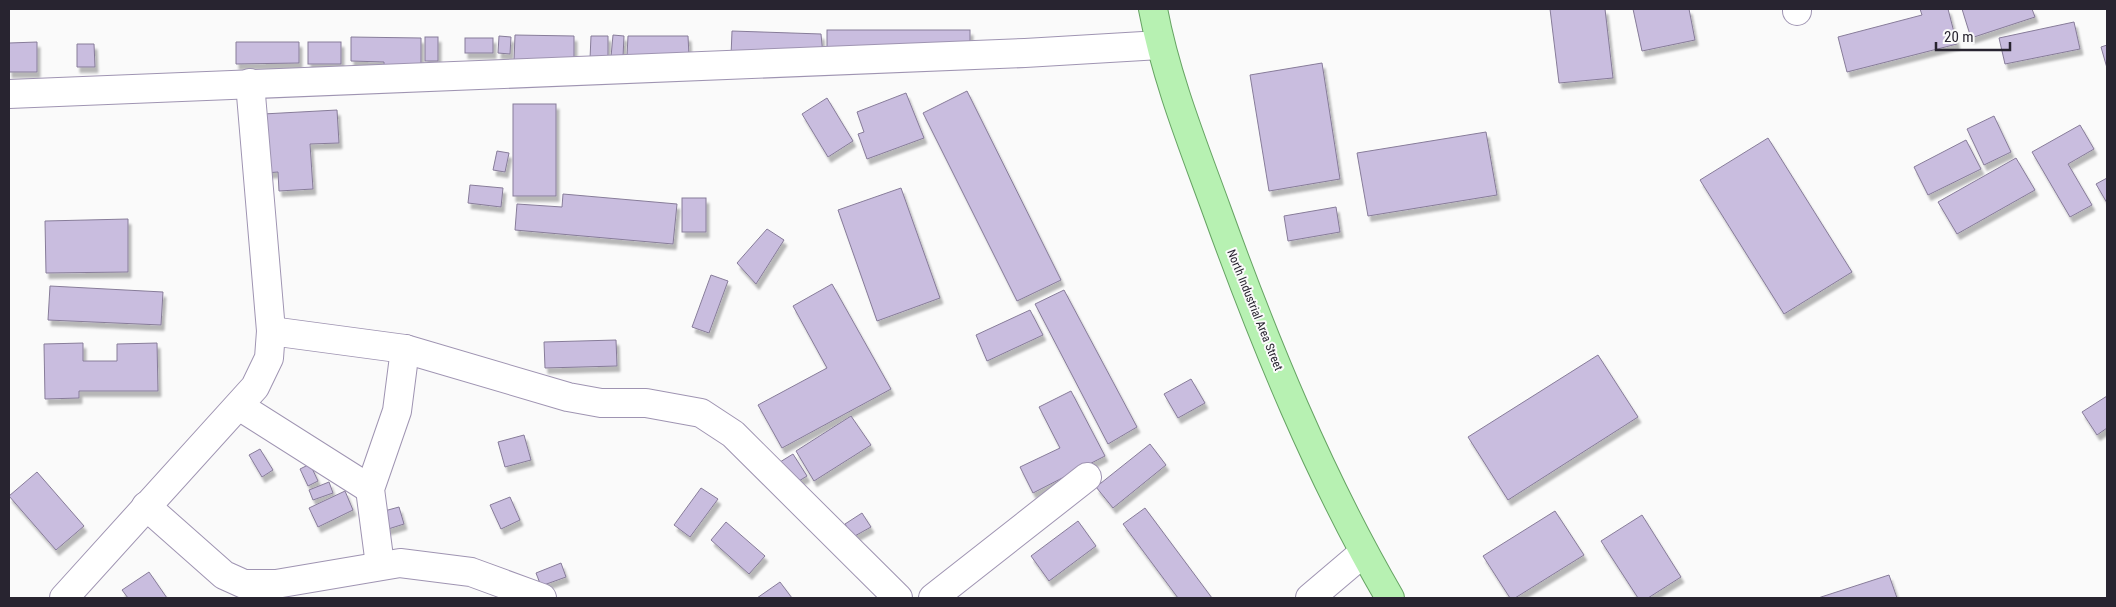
<svg xmlns="http://www.w3.org/2000/svg" width="2116" height="607" font-family="'Roboto Condensed',sans-serif">
  <style>
    .building { fill: #c9bddf; stroke: #877c99; filter: url(#shadow) }
    .lines { fill: none; stroke-linecap: round; stroke-linejoin: round }
    .minor-casing { stroke: #9f94b2; stroke-width: 30 }
    .major-casing { stroke: #66a363; stroke-width: 30 }
    .minor { stroke: #fff; stroke-width: 28 }
    .major { stroke: #b7f1b2; stroke-width: 28 }
    .labels { text-anchor: middle; dominant-baseline: central; stroke-width: 4; stroke-linejoin: round; paint-order: stroke }
    .street-label { font-size: 12px; fill: #282430; stroke: #fafafa }
  </style>
  <defs>
    <filter id="shadow"><feDropShadow dx="3" dy="5.5" stdDeviation="1" flood-color="#0004"/></filter>
  </defs>
  <rect width="100%" height="100%" fill="#fafafa"/>
  <g class="building">
    <path d="M1550,9h55l8,69 -54,5z"/>
    <path d="M1633,9h56l6,31 -53,11z"/>
    <path d="M1920,9h28l9,35 -110,28 -9,-35 84,-22z"/>
    <path d="M1962,9h70l3,8 -64,21z"/>
    <path d="M2074,22l6,27 -75,15 -6,-26z"/>
    <rect x="827" y="30" width="143" height="21"/>
    <path d="M732,31l89,3 2,21 -92,1z"/>
    <path d="M515,35l59,1v26l-60,-1z"/>
    <path d="M613,35l11,1 -1,21h-12z"/>
    <path d="M499,36l12,1 -1,17 -12,-1z"/>
    <path d="M591,36h17v23h-18z"/>
    <path d="M628,36h60l1,20h-62z"/>
    <path d="M351,37l70,1v32h-37v-8l-33,-1z"/>
    <rect x="425" y="37" width="13" height="24"/>
    <rect x="465" y="38" width="28" height="15"/>
    <path d="M37,42v30h-28v-29z"/>
    <path d="M236,42h63v21l-63,1z"/>
    <rect x="308" y="42" width="33" height="22"/>
    <path d="M77,44h17l1,23h-18z"/>
    <path d="M2107,45v23l-6,-21z"/>
    <path d="M1322,63l18,116 -71,12 -19,-116z"/>
    <path d="M967,91l94,189 -44,21 -94,-188z"/>
    <path d="M906,93l18,45 -57,21 -9,-25 6,-2 -7,-20z"/>
    <path d="M827,98l26,43 -25,16 -26,-43z"/>
    <rect x="513" y="104" width="43" height="92"/>
    <path d="M337,110l2,33 -29,1 3,45 -34,2 -1,-19 -13,1 -2,-59z"/>
    <path d="M1994,116l17,36 -27,13 -17,-36z"/>
    <path d="M2080,125l14,24 -26,15 24,41 -22,12 -38,-65z"/>
    <path d="M1486,132l11,63 -129,21 -11,-63z"/>
    <path d="M1768,138l84,134 -68,42 -84,-134z"/>
    <path d="M1966,140l15,29 -53,26 -14,-28z"/>
    <path d="M497,151l12,2 -4,19 -12,-2z"/>
    <path d="M2016,158l19,32 -78,44 -19,-32z"/>
    <path d="M2107,178v25l-11,-19z"/>
    <path d="M470,185l33,3 -2,19 -33,-4z"/>
    <path d="M901,188l39,110 -63,23 -39,-111z"/>
    <path d="M563,194l114,10 -4,40 -158,-14 2,-26 45,3z"/>
    <rect x="682" y="198" width="24" height="34"/>
    <path d="M1336,207l4,25 -52,9 -4,-25z"/>
    <path d="M128,219v53l-82,1 -1,-52z"/>
    <path d="M767,229l17,11 -28,44 -19,-21z"/>
    <path d="M711,275l17,6 -19,52 -17,-6z"/>
    <path d="M832,284l59,105 -109,59 -24,-43 69,-37 -34,-62z"/>
    <path d="M50,286l113,6 -2,33 -113,-5z"/>
    <path d="M1064,290l73,137 -29,17 -73,-140z"/>
    <path d="M1030,310l13,25 -56,26 -11,-26z"/>
    <path d="M616,340l1,26 -72,2 -1,-26z"/>
    <path d="M83,343v18h34v-17l40,-1 1,48h-79v7l-34,1 -1,-55z"/>
    <path d="M1598,355l40,62 -130,83 -40,-63z"/>
    <path d="M1191,379l14,24 -27,15 -14,-24z"/>
    <path d="M1071,391l34,65 -72,37 -13,-26 40,-19 -21,-41z"/>
    <path d="M2107,396v32l-10,7 -15,-23z"/>
    <path d="M851,416l20,29 -57,36 -18,-30z"/>
    <path d="M524,435l7,25 -26,7 -7,-25z"/>
    <path d="M1150,444l16,21 -53,43 -17,-21z"/>
    <path d="M260,449l13,21 -11,7 -13,-22z"/>
    <path d="M793,454l14,22 -13,8 -14,-22z"/>
    <path d="M310,464l8,17 -10,5 -8,-17z"/>
    <path d="M37,472l47,54 -28,24 -47,-54z"/>
    <path d="M329,482l4,11 -20,7 -4,-10z"/>
    <path d="M701,488l17,11 -28,38 -16,-12z"/>
    <path d="M345,491l8,19 -35,17 -9,-19z"/>
    <path d="M510,497l10,23 -19,9 -11,-24z"/>
    <path d="M399,507l5,17 -22,7 -5,-18z"/>
    <path d="M1145,508l67,90h-34l-55,-74z"/>
    <path d="M1555,511l29,44 -69,43h-5l-27,-42z"/>
    <path d="M862,513l9,14 -18,10 -8,-13z"/>
    <path d="M1642,515l39,62 -33,21h-10l-37,-57z"/>
    <path d="M1078,521l18,25 -47,35 -18,-25z"/>
    <path d="M726,522l39,34 -16,18 -38,-34z"/>
    <path d="M561,563l5,14 -25,9 -5,-13z"/>
    <path d="M149,572l18,26h-39l-6,-8z"/>
    <path d="M1889,575l8,23h-79z"/>
    <path d="M780,582l12,16h-35z"/>
  </g>
  <g class="lines">
    <defs>
      <g id="minor">
        <path d="M1797,11v-2"/>
        <path d="M9,94l1016,-41 135,-8"/>
        <path d="M271,331l134,18 163,48 33,6h45l55,10 32,21 165,164"/>
        <path d="M239,406l131,83"/>
        <path d="M146,506l78,69 20,9h32l124,-21 71,9 71,26"/>
        <path d="M380,565l-10,-76 27,-78 8,-62"/>
        <path d="M64,598l191,-211 14,-29 2,-27 -21,-248"/>
        <path d="M933,598l154,-121"/>
        <path d="M1310,598l53,-45"/>
      </g>
      <path id="major" d="M1153,9c13,69 40,136 64,202 48,133 102,265 173,387"/>
    </defs>
    <use href="#minor" class="minor-casing"/>
    <use href="#major" class="major-casing"/>
    <use href="#minor" class="minor"/>
    <use href="#major" class="major"/>
  </g>
  <g class="labels">
    <g class="street-label">
      <text transform="translate(1255 310) rotate(68)">North Industrial Area Street</text>
    </g>
  </g>
  <rect width="2116" height="607" fill="none" stroke="#282430" stroke-width="20"/>
  <path d="M1936 42v8h74v-8" fill="none" stroke="#282430" stroke-width="2.5"/>
  <text x="1944" y="42" font-size="15" fill="#282430" stroke="#fafafa" stroke-width="4" paint-order="stroke">20 m</text>
</svg>
